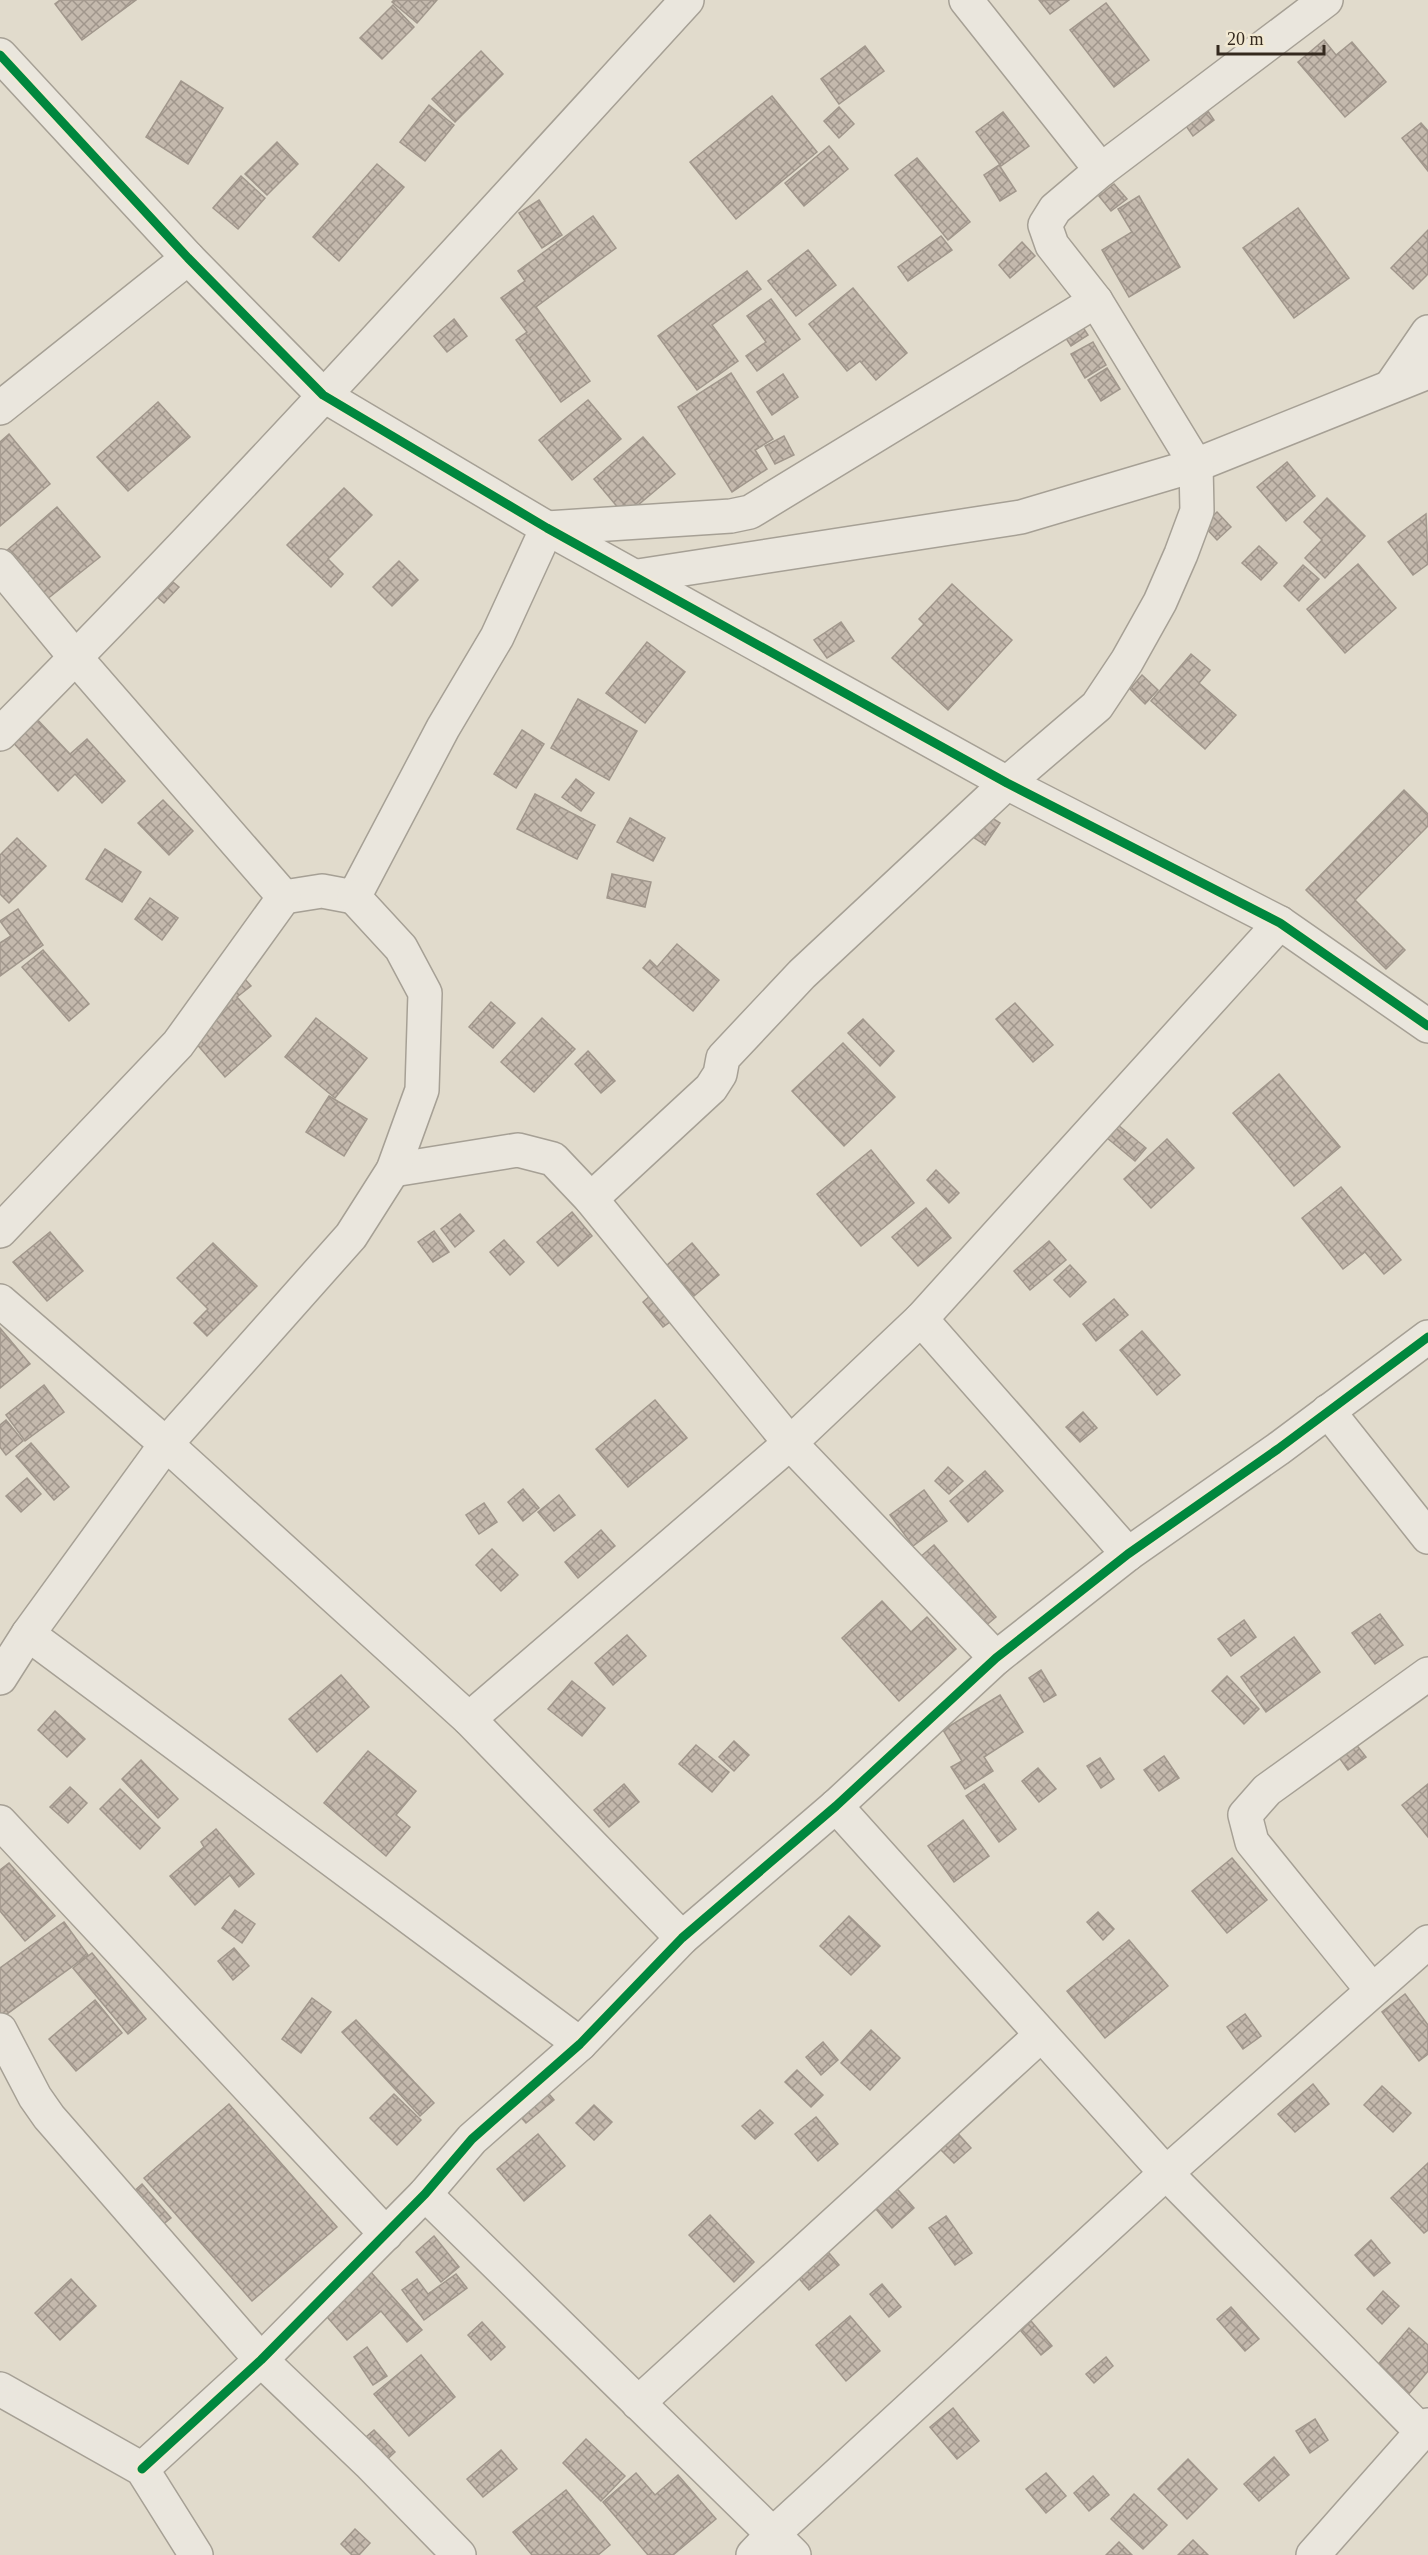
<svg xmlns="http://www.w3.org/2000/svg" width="1428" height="2555" font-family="Georgia,serif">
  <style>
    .building { fill: url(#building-cross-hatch); stroke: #a1978c; stroke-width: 1.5 }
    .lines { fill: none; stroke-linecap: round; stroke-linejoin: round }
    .minor-casing { stroke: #a6a095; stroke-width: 36 }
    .minor { stroke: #eae6dd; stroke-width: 33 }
    .cycleway-casing { stroke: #f2e9d2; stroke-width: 13 }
    .cycleway { stroke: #00873e; stroke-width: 9 }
  </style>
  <defs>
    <pattern id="building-cross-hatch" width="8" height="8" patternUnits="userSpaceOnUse" patternTransform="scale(1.5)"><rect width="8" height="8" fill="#c4b9ad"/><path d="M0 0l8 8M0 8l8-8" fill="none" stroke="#a0968c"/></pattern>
  </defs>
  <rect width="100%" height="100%" fill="#e1dbcc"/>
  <g class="building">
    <path d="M60,0h76l-54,40 -27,-36z"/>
    <path d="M394,0h43l-20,23 -25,-21z"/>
    <path d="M1039,0h30l-19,14z"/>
    <path d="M1106,3l43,57 -35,27 -44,-57z"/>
    <path d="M393,5l21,22 -32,32 -22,-21z"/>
    <path d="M1324,40l12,15 16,-13 34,40 -41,35 -47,-55z"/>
    <path d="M865,46l19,25 -45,33 -18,-25z"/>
    <path d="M481,51l22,23 -48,48 -23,-23z"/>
    <path d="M181,81l42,27 -35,56 -42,-27z"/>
    <path d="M772,96l45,56 -81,67 -46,-57z"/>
    <path d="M1199,98l15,22 -21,16 -16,-23z"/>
    <path d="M429,105l25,20 -29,36 -25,-19z"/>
    <path d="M839,107l15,17 -15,14 -15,-17z"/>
    <path d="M1003,112l26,34 -28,20 -25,-34z"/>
    <path d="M1421,123l7,8v40l-26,-33z"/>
    <path d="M277,142l21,22 -31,31 -22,-21z"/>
    <path d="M829,146l19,23 -44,37 -19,-23z"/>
    <path d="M917,158l53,64 -22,18 -53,-65z"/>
    <path d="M377,164l27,23 -65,74 -26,-24z"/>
    <path d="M999,165l17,26 -16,10 -16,-26z"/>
    <path d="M241,176l24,22 -27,31 -25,-21z"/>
    <path d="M1114,184l13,15 -16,12 -12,-15z"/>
    <path d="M1139,196l41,71 -51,30 -27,-47 30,-18 -14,-23z"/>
    <path d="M539,200l23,35 -20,13 -23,-35z"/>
    <path d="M1298,208l51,70 -55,40 -51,-70z"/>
    <path d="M593,216l23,32 -80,59 54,74 -29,21 -45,-62 11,-8 -26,-34 24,-17 -7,-10z"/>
    <path d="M1428,230v44l-15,15 -22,-21z"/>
    <path d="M941,236l11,14 -44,31 -10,-14z"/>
    <path d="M1022,242l13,14 -25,22 -11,-13z"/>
    <path d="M808,250l28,35 -40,31 -28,-35z"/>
    <path d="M747,271l14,18 -49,36 26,36 -41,29 -39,-54z"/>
    <path d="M853,288l54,65 -31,27 -16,-19 -13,10 -38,-47z"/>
    <path d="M771,299l29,40 -43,32 -11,-15 20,-14 -19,-26z"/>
    <path d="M1075,315l13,20 -17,11 -13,-20z"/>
    <path d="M454,319l13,17 -20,16 -13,-16z"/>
    <path d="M1093,342l13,23 -21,13 -14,-24z"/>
    <path d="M1107,368l13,21 -19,12 -13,-21z"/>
    <path d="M731,373l42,66 -18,11 12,19 -35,23 -54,-85z"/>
    <path d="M783,374l15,23 -26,18 -15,-23z"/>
    <path d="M588,400l33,39 -49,41 -33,-40z"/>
    <path d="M158,402l32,35 -62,54 -31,-34z"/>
    <path d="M9,434l41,50 -50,42v-84z"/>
    <path d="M784,436l10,19 -19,9 -10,-18z"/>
    <path d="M643,437l32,37 -50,42 -31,-37z"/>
    <path d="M1287,462l28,34 -29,25 -29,-34z"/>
    <path d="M344,488l28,27 -44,44 15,15 -12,13 -44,-42z"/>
    <path d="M1327,498l38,38 -40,42 -20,-20 17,-18 -18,-18z"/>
    <path d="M57,507l43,50 -54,43 -41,-48z"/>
    <path d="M1217,512l14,15 -14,13 -14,-15z"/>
    <path d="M1426,514l2,50 -15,11 -25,-33z"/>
    <path d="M1259,546l18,17 -16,17 -19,-17z"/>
    <path d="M399,561l19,19 -26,26 -19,-19z"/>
    <path d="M1358,564l38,44 -51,45 -38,-44z"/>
    <path d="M1303,565l16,14 -20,22 -15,-15z"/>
    <path d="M162,573l17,14 -15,16 -16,-14z"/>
    <path d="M952,584l60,56 -64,70 -56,-52 32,-34 -5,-5z"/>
    <path d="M841,622l13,19 -27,17 -13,-18z"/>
    <path d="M647,642l38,30 -40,51 -39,-30z"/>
    <path d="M1191,654l19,16 -11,13 37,32 -31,34 -54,-48z"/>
    <path d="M1142,675l16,15 -13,14 -15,-15z"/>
    <path d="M578,699l59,32 -28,49 -58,-32z"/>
    <path d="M33,715l37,39 17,-15 38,42 -23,22 -27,-29 -17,17 -50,-54z"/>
    <path d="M522,730l22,14 -28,44 -22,-14z"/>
    <path d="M576,779l18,14 -13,18 -19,-14z"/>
    <path d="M1404,790l24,24v12l-73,74 50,50 -19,19 -80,-79z"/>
    <path d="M535,794l60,31 -18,34 -60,-30z"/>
    <path d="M163,800l30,31 -24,24 -31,-32z"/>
    <path d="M981,811l19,12 -15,22 -18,-12z"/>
    <path d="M630,818l35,20 -12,23 -36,-19z"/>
    <path d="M17,838l29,28 -37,37 -9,-9v-39z"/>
    <path d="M105,849l36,23 -19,30 -36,-23z"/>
    <path d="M612,874l39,8 -6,25 -38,-9z"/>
    <path d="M150,898l28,20 -16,22 -27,-21z"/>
    <path d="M18,909l25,36 -43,31v-33l11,-7 -11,-15z"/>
    <path d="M677,944l42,36 -26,31 -50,-43 7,-8 7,7z"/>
    <path d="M43,950l46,54 -20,17 -47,-54z"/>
    <path d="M242,976l9,10 -14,11 34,39 -46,41 -42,-49z"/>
    <path d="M491,1002l24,21 -22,25 -24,-21z"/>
    <path d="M1015,1003l38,42 -20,17 -37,-43z"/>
    <path d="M316,1018l51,40 -32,40 -50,-41z"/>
    <path d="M542,1018l33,31 -41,43 -33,-30z"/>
    <path d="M863,1019l31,32 -14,15 -32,-33z"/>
    <path d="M843,1043l52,54 -51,49 -52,-55z"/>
    <path d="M588,1051l27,30 -14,12 -26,-29z"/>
    <path d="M1279,1074l61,73 -46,39 -61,-73z"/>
    <path d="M329,1096l38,23 -23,37 -38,-24z"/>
    <path d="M1118,1125l28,23 -11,13 -28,-23z"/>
    <path d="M1167,1139l27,29 -43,40 -27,-29z"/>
    <path d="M871,1150l43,53 -53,43 -44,-52z"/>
    <path d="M936,1170l23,23 -10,10 -22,-23z"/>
    <path d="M1341,1187l60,73 -17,14 -19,-22 -22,17 -41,-51z"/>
    <path d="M926,1208l25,30 -33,28 -26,-29z"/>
    <path d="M572,1212l20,24 -34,30 -21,-24z"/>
    <path d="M460,1214l14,17 -19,16 -14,-18z"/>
    <path d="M434,1231l15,21 -16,10 -15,-20z"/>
    <path d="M50,1232l33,39 -36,30 -34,-39z"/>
    <path d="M504,1240l20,22 -14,13 -20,-23z"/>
    <path d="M1049,1241l17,19 -36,30 -16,-19z"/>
    <path d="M213,1243l44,43 -50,50 -13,-13 14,-14 -31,-31z"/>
    <path d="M692,1243l27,32 -25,21 -27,-31z"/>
    <path d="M1070,1265l16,17 -16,15 -16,-17z"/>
    <path d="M659,1288l22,26 -18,13 -20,-25z"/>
    <path d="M1114,1299l14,16 -32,26 -13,-17z"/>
    <path d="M0,1328l30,36 -30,24z"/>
    <path d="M1142,1331l38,44 -23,20 -37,-45z"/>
    <path d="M44,1385l20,27 -39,29 -19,-26z"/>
    <path d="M655,1400l32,38 -59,49 -32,-38z"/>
    <path d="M1083,1412l14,16 -17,14 -14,-15z"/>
    <path d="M6,1420l17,21 -17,14 -6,-8v-22z"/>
    <path d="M31,1443l38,44 -15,13 -38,-44z"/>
    <path d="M948,1467l15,14 -14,13 -14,-13z"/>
    <path d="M985,1471l18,20 -35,31 -18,-21z"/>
    <path d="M27,1478l14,16 -20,18 -15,-16z"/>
    <path d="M523,1489l16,19 -16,13 -15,-19z"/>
    <path d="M924,1490l23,31 -34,25 -23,-31z"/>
    <path d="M559,1495l16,20 -21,16 -16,-19z"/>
    <path d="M484,1503l13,19 -18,12 -13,-19z"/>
    <path d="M601,1530l14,16 -37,32 -13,-16z"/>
    <path d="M934,1545l62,72 -32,27 -61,-72z"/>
    <path d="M492,1549l26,26 -17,16 -25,-26z"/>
    <path d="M882,1601l29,31 16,-15 29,32 -57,52 -57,-63z"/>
    <path d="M1380,1614l23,31 -28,19 -23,-31z"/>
    <path d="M1244,1620l12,17 -25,19 -13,-17z"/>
    <path d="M627,1635l19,21 -33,29 -18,-22z"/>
    <path d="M1294,1637l26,35 -54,40 -25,-35z"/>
    <path d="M1041,1670l15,25 -12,7 -15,-24z"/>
    <path d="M341,1675l28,32 -52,45 -28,-33z"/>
    <path d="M1227,1676l32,33 -15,15 -32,-33z"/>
    <path d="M572,1681l33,27 -23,28 -34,-27z"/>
    <path d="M1000,1695l23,37 -39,25 9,14 -28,18 -14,-22 11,-6 -19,-31z"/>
    <path d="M55,1711l30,28 -18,18 -29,-27z"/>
    <path d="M734,1741l15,14 -15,16 -15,-14z"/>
    <path d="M1355,1743l11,14 -18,13 -10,-14z"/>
    <path d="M696,1745l33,27 -17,20 -33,-28z"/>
    <path d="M368,1751l48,40 -20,24 14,12 -24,29 -62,-53z"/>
    <path d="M1164,1756l15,22 -20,13 -15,-21z"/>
    <path d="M1100,1758l14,21 -13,9 -14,-22z"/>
    <path d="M141,1760l37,39 -20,19 -36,-39z"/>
    <path d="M1038,1768l18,21 -17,13 -17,-21z"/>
    <path d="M624,1784l15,18 -30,25 -15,-17z"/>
    <path d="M984,1784l32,45 -17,13 -33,-46z"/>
    <path d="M1428,1784v53l-26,-32z"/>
    <path d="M70,1787l17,16 -19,20 -18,-16z"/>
    <path d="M120,1789l40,39 -20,21 -40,-40z"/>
    <path d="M963,1820l26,36 -35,26 -26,-36z"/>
    <path d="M216,1829l38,45 -15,13 -9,-12 -35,30 -25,-29 34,-29 -3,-5z"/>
    <path d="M1232,1858l35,42 -40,33 -35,-42z"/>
    <path d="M9,1863l46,53 -30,25 -25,-30v-41z"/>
    <path d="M235,1910l20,14 -13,19 -20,-15z"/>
    <path d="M1098,1912l16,17 -11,11 -16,-18z"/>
    <path d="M849,1916l31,30 -29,29 -31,-29z"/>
    <path d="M64,1922l24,33 -88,64v-51z"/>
    <path d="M1129,1940l39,46 -63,52 -38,-47z"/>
    <path d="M234,1948l15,18 -16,14 -15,-19z"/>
    <path d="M92,1953l54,66 -18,15 -55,-66z"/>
    <path d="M1405,1994l23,31v29l-9,7 -37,-49z"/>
    <path d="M312,1998l19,14 -30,41 -19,-14z"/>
    <path d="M95,2000l27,33 -46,38 -27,-32z"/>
    <path d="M1245,2014l16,22 -18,13 -16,-22z"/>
    <path d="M356,2020l78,83 -14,13 -78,-84z"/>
    <path d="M871,2030l29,28 -30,32 -29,-27z"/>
    <path d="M823,2042l15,18 -17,15 -15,-18z"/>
    <path d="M797,2070l26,25 -12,12 -26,-25z"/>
    <path d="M539,2082l15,18 -28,23 -15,-17z"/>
    <path d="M1313,2084l16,20 -34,28 -17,-18z"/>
    <path d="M1382,2086l29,27 -18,19 -29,-27z"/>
    <path d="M394,2094l27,26 -24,25 -27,-27z"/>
    <path d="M229,2104l108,123 -85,74 -108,-123z"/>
    <path d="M594,2105l18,17 -18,18 -18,-17z"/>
    <path d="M760,2110l13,13 -18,16 -13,-13z"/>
    <path d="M816,2117l22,27 -20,17 -23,-27z"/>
    <path d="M952,2127l19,21 -17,15 -19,-19z"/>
    <path d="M538,2134l27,32 -41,35 -27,-32z"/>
    <path d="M1428,2163v67l-4,3 -33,-35z"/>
    <path d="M892,2183l22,25 -22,20 -22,-26z"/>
    <path d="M142,2184l29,34 -21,17 -28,-33z"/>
    <path d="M710,2215l44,47 -20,20 -45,-47z"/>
    <path d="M946,2216l26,37 -17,12 -26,-37z"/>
    <path d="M814,2235l25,30 -30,25 -26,-30z"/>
    <path d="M434,2236l25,31 -18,15 -25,-30z"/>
    <path d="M1371,2240l19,23 -16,13 -19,-21z"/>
    <path d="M369,2270l53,60 -15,12 -26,-31 -34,29 -25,-29z"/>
    <path d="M456,2274l11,14 -43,32 -22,-30 15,-11 11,15z"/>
    <path d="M71,2279l25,27 -36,34 -25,-27z"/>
    <path d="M882,2284l19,23 -12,10 -19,-23z"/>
    <path d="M1383,2291l16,15 -17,18 -15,-15z"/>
    <path d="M1231,2307l28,32 -14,12 -28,-32z"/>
    <path d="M850,2316l30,35 -34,30 -30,-36z"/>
    <path d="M1031,2321l21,25 -11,9 -20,-24z"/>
    <path d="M482,2322l23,25 -14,13 -23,-25z"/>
    <path d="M1409,2328l19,17v26l-21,25 -32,-28z"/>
    <path d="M367,2347l20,29 -14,9 -19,-28z"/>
    <path d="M421,2355l34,42 -46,39 -35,-42z"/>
    <path d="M1106,2357l7,9 -19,17 -8,-9z"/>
    <path d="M953,2408l26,33 -22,18 -27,-32z"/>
    <path d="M1315,2419l13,21 -18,13 -14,-22z"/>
    <path d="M374,2430l21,22 -15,14 -21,-23z"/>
    <path d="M586,2439l39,37 -24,25 -38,-38z"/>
    <path d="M501,2450l16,19 -34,28 -16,-18z"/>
    <path d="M1274,2457l15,18 -30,26 -15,-17z"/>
    <path d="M1188,2459l29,30 -30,30 -29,-30z"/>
    <path d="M636,2473l19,22 23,-20 38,44 -43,36h-25l-45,-53z"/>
    <path d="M1046,2473l20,23 -20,17 -20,-24z"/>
    <path d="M1093,2476l16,19 -20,16 -15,-18z"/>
    <path d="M566,2490l44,55 -12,10h-66l-19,-23z"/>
    <path d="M1134,2494l33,31 -24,24 -32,-30z"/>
    <path d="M355,2529l15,14 -11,12h-7l-11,-11z"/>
    <path d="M1193,2540l15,15h-30z"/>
    <path d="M1119,2542l13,13h-26z"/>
  </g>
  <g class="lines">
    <defs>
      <g id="minor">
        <path d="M966,0l135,170"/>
        <path d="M0,55l188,203 135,137 224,133 460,255 273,140 148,103"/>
        <path d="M1391,386l37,-54"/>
        <path d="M0,408l188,-150"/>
        <path d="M0,566l76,92 208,239 38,-6 32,6 89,-169 54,-91 50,-109 184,-12 19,-4 346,-211"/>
        <path d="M638,576l383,-59 175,-52 232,-93"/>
        <path d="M0,734c236,-237 461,-487 687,-734"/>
        <path d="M393,1170l125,-20 35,9 38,40 199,244 206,215"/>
        <path d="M591,1199l120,-111 9,-14 3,-16 79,-84 205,-191 90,-77 30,-45 33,-59 21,-48 16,-43 -1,-46 -100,-164 -44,-56 -7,-20 10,-16 46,-39 225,-170"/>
        <path d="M0,1231l178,-187 106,-147"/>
        <path d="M0,1301l166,143 303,275 213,219"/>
        <path d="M921,1319l207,235"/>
        <path d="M1328,1411l100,126"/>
        <path d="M28,1634l552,410"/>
        <path d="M0,1678l28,-44 138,-190 185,-208 42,-66 29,-80 3,-97 -24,-45 -47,-51"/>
        <path d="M469,1719l321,-276 131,-124 359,-396"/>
        <path d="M836,1806l330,367 256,259"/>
        <path d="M0,1822l386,412"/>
        <path d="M1372,1990l-120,-148 -7,-27 22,-25 161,-116"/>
        <path d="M0,2030l35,67 14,20 212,243 108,103 90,92"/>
        <path d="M425,2194l369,361"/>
        <path d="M0,2389l142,80 54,86"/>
        <path d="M638,2403l403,-368"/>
        <path d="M142,2469l119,-109 164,-166 47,-55 108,-95 102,-106 154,-132 160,-148 132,-104 150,-105 150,-112"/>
        <path d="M753,2555l19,-20 394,-362 262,-231"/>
        <path d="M1313,2555l115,-130"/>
      </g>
    </defs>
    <use href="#minor" class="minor-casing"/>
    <use href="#minor" class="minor"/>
    <defs>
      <g id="cycleway">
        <path d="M0,55l188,203 135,137 224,133 460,255 273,140 148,103"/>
        <path d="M142,2469l119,-109 164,-166 47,-55 108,-95 102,-106 154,-132 160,-148 132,-104 150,-105 150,-112"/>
      </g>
    </defs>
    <use href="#cycleway" class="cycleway-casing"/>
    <use href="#cycleway" class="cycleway"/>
  </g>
  <path d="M1218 45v9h106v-9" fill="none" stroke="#34291e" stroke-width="3"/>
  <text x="1227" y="45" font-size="18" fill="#34291e" stroke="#f2e9d2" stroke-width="4.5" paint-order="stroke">20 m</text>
</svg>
